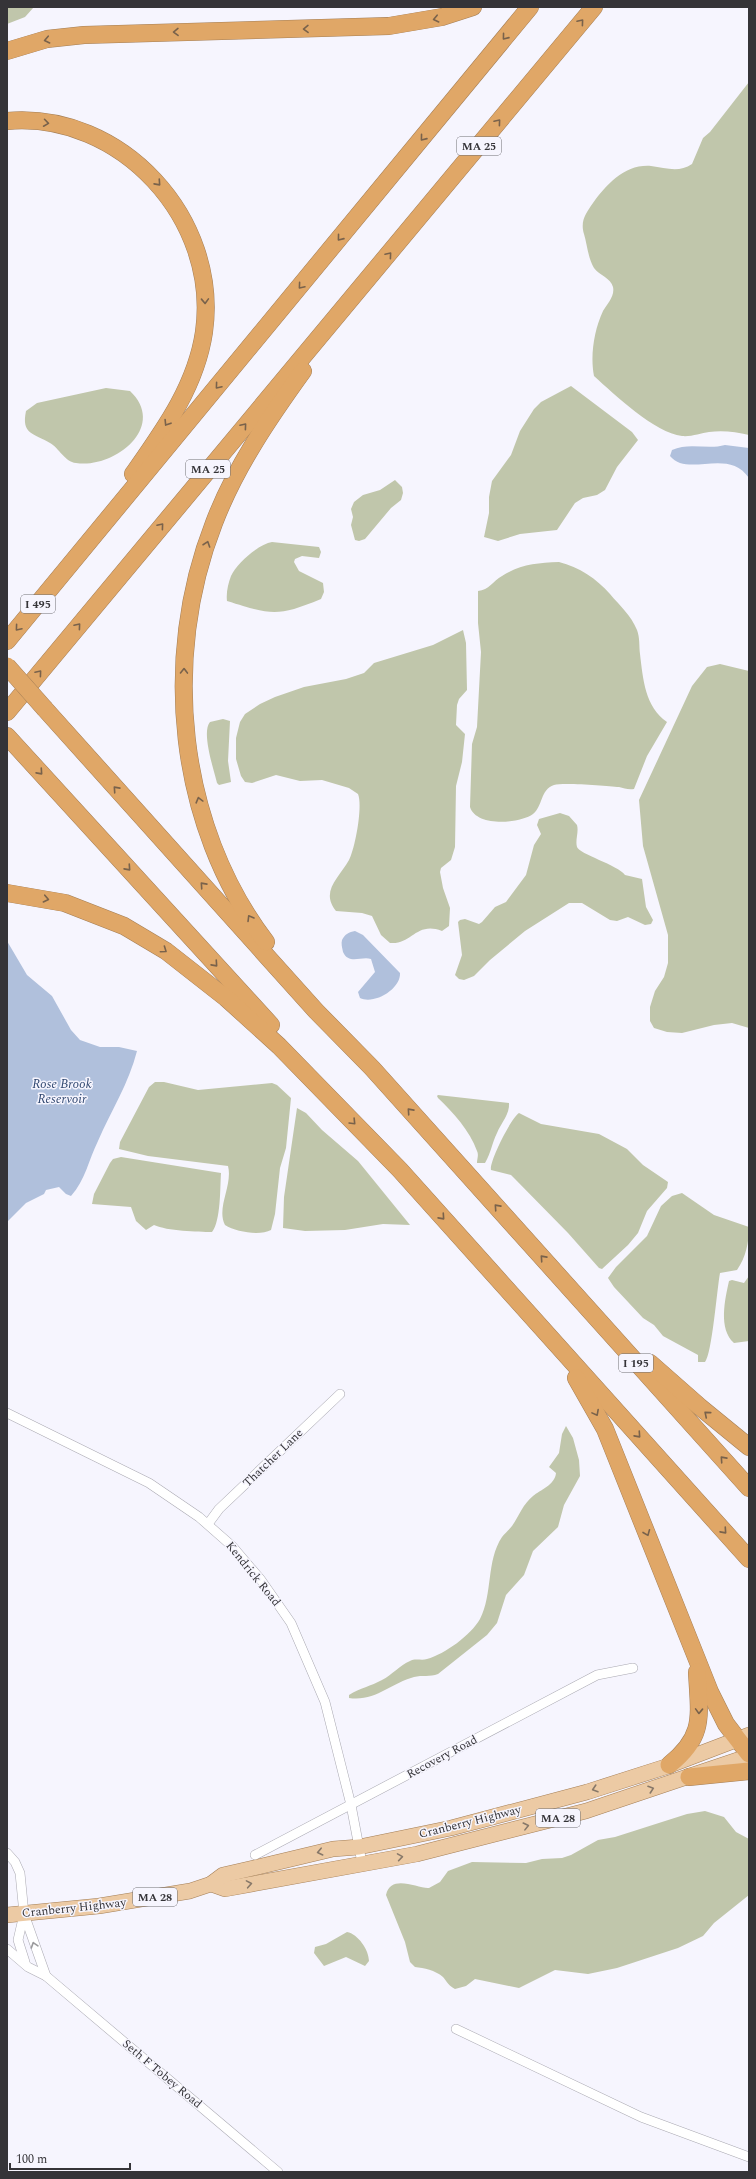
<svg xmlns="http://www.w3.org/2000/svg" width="756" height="2179" font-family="Spectral,serif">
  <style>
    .green { fill: #c0c6ab }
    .water { fill: #b0c0dc }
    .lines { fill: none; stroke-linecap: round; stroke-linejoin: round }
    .minor-casing { stroke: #aaa9b2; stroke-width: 10 }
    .primary-casing { stroke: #a47f57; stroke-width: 16 }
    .motorway-casing { stroke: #a47f57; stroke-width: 18 }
    .minor { stroke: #fff; stroke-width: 9 }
    .primary { stroke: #eccaa4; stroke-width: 15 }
    .motorway { stroke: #e0a767; stroke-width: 17 }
    .motorway-bridge-casing { stroke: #a47f57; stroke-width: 18; stroke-linecap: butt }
    .motorway-bridge { stroke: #e0a767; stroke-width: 17 }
    .oneway { stroke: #79624b }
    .oneway2 { stroke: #877869 }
    .oneway3 { stroke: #9a9a9c }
    .labels { text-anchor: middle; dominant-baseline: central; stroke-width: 3; stroke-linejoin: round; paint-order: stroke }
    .shield { fill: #f6f5fe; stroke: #6f6e73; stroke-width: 1 }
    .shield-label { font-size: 11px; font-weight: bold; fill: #353438 }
    .street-label { font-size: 12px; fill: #353438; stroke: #f6f5fe }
    .water-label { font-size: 13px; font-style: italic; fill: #324971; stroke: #f6f5fe }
  </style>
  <rect width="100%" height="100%" fill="#f6f5fe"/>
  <g class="green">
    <path d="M7,7h27l-9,10 -18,7z"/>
    <path d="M749,82v353c-13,-3 -26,-5 -40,-3 -8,1 -18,5 -27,4 -27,-3 -67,-41 -88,-60 -4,-20 0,-46 9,-65 4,-7 12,-15 10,-24 -2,-9 -14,-12 -19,-19 -6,-10 -7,-24 -10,-34 -4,-13 2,-21 9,-31 14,-19 32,-39 58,-37 15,2 28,7 41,-2l11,-26 7,-6z"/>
    <path d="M571,386l61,46 6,8 -21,27 -12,23 -8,5 -14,3 -8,5 -18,27 -37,4 -22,7 -14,-4 5,-24v-16l3,-16 19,-26 9,-24 14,-22 7,-7z"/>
    <path d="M106,388l24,3c38,36 -16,78 -54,72 -11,-1 -17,-15 -26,-20 -16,-10 -29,-8 -24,-32l11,-8z"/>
    <path d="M395,480l7,7 1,6 -2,7 -10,8 -26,31 -6,2 -4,-1 -4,-15 2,-8 -2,-8 3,-7 9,-7 17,-5z"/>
    <path d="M272,542l47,5 2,5 -2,6 -17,-2 -7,3 -1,3 5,9 24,12 1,9 -3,7c-44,18 -49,16 -94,2 -1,-8 1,-17 4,-25 6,-13 28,-32 41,-34z"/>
    <path d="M559,562c20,5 38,17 51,32 10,12 21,21 27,36 3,8 2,16 3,24 3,25 5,53 27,68l-20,34 -13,33c-6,1 -10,-1 -15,-2 -12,-1 -56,-5 -65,-2 -14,5 -11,21 -21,29 -14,10 -57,13 -63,-7l2,-63 5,-17 4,-75 -3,-29v-32c11,-1 15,-10 24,-15 19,-12 35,-13 57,-14z"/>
    <path d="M463,630l3,13 1,47 -8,9 -2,6 -1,20 9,9 -3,28 -6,24 -1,61 -4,13 -10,8 -1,4 3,16 7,20 -1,18 -7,5c-26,-10 -30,14 -52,12l-9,-8 -9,-19 -10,-3 -26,-2c-16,-20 3,-33 13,-51 6,-11 14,-54 9,-66l-9,-6 -27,-8 -22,1 -24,-6 -24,8 -7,-1 -4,-6 -5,-17v-21l4,-16 5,-8 15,-10 15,-7 29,-10 42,-8 18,-6 10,-10 59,-18z"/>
    <path d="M720,664l29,7v357l-17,-5 -18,2 -32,8 -15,-1 -13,-4 -4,-7v-14l5,-16 9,-14 4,-14v-28l-25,-89 -4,-46 53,-114 15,-19z"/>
    <path d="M223,719l7,2 -2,40 3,21 -12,3 -2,-2c-3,-13 -16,-51 -7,-61z"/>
    <path d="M560,813l9,3 8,9c2,7 -2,15 0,22 2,7 41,18 48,28l17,4 4,28 7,13 -2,4 -6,1 -17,-8 -11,4 -7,-1 -28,-17h-13l-44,28 -35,29 -16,16 -10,4 -5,-1 -4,-4 7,-20 -4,-33 2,-2 5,-1 14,5 3,-2 13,-15 11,-5 20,-27 8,-30 7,-11 -4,-9 2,-6z"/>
    <path d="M155,1082h9l34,8 74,-7 5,2 14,13 -5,50 -6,20 -5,46 -4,16c-11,6 -35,2 -46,-5 -9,-17 8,-40 3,-59l-80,-10 -29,-7 1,-7 29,-55z"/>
    <path d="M438,1095l71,8c1,11 -8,20 -12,30 -5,10 -6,20 -12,30h-8c0,-4 2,-8 0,-12 -7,-20 -24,-39 -39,-53l-1,-2z"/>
    <path d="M297,1108l9,5 16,17 36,31 52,64 -27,-1 -38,6 -40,1 -22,-3 1,-31z"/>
    <path d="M519,1113l22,11 58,10 28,15 16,16 25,17 -1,6 -20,23 -9,22 -10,12 -26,24 -3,-1 -31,-35 -53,-54 -4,-4 -20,-5c-2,-8 20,-52 28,-57z"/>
    <path d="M121,1157l100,16c-1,14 0,48 -9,59 -14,0 -45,-1 -58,-7l-8,5 -10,-9 -5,-14 -39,-3 2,-10 16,-31 3,-4z"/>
    <path d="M682,1193l32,22 35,12c0,15 -3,30 -12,43l-17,3c-3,16 -8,81 -15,89h-7v-7l-35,-19 -9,-11 -11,-7 -29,-31 -6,-9 8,-11 31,-31 14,-30 11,-10z"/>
    <path d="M749,1276v65l-15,2c-16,-14 -9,-44 -5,-62l3,-1 12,3z"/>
    <path d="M566,1426l7,12 6,22 1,16 -16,29 -6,22 -25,24 -9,24 -18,20 -9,28 -10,12 -49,39c-8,3 -16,1 -24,3 -23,6 -39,25 -65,21v-3c11,-7 22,-9 33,-15 10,-5 18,-15 28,-19 5,-3 12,0 17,-2 18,-5 44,-24 53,-40 13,-25 6,-58 22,-82 3,-4 7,-7 10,-11 7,-10 11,-22 21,-30 7,-6 22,-11 23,-23l-7,-6 10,-14 3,-19z"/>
    <path d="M705,1811l19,6 12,15 13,7v56l-35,28 -11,13 -25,12 -61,20 -29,6 -33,-4 -36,18 -44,-9 -9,7 -11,3c-6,-3 -8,-7 -12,-12 -8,-7 -19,-9 -28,-10l-5,-5 -5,-20 -19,-47c5,-22 32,-6 43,-7l11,-6 8,-11 24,-9 54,1 16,-4 20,-1 9,-3 27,-15 17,-3 72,-23z"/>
    <path d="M347,1932c11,2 22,18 22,29l-4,5 -19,-9 -22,9 -10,-13 1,-6 11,-3z"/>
  </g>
  <g class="water">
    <path d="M725,445l24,3v30c-21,-31 -61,0 -79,-22l2,-6c17,-8 36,0 53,-5z"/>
    <path d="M355,931l8,4 37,38c1,16 -26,32 -40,25l-2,-6 17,-20 -4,-13c-10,-3 -22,6 -28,-7 -1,-5 -2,-8 -1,-12 3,-6 7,-8 13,-9z"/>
    <path d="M7,941l20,34 25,21 19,34 9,10 20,7h19l18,4c-8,32 -26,60 -39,90 -9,18 -13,40 -27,55l-5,-2 -7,-7 -13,3 -2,4 -18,9 -19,19z"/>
  </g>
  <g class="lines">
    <defs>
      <g id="minor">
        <path d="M7,1413l142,70 50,34 33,29 29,34 30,43 34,79 26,103 11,58"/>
        <path d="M208,1524l11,-15 121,-115"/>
        <path d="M7,1853l8,9 5,11 4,41 22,62"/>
        <path d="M255,1855l342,-180 36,-7"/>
        <path d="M24,1914l-6,26 7,22"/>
        <path d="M7,1949l21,18 18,9 232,196"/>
        <path d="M456,2029l185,88 108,40"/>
      </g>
      <g id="primary">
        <path d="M211,1884l14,5 192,-35 169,-43 163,-55"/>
        <path d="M7,1915l92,-9 91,-15 21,-7 12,-9 39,-9 71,-17 26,-2 92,-19 136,-36 78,-25 84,-32"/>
      </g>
      <g id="motorway">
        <path d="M7,51l40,-12 37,-4 305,-9 53,-9 31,-10"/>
        <path d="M7,121c114,-10 213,98 197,211 -8,54 -40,98 -71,142"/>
        <path d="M7,641l523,-634"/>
        <path d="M45,709l271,302 56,57 377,420"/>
        <path d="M7,712l587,-705"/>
        <path d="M7,736l264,289"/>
        <path d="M7,893l58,10 59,23 42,25 60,47 53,48 121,124 349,389"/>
        <path d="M266,942c-89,-117 -105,-284 -52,-419 21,-55 55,-105 89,-152"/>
        <path d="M650,1363l50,44 49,40"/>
        <path d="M576,1378l29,51 105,263 16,32 23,30"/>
        <path d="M669,1765c37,-29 30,-50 28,-93"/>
        <path d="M689,1777l60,-6"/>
      </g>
    </defs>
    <use href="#minor" class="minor-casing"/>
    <use href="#primary" class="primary-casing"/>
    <use href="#motorway" class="motorway-casing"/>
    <use href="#minor" class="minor"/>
    <use href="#primary" class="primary"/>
    <use href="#motorway" class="motorway"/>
    <defs>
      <path id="motorway-bridge" d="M7,666l38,43"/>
    </defs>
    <use href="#motorway-bridge" class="motorway-bridge-casing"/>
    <use href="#motorway-bridge" class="motorway-bridge"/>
  </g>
  <defs><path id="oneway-chevron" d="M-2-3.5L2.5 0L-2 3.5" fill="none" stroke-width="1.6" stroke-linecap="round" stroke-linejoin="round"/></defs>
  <g class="oneway">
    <use href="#oneway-chevron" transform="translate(436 19) rotate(167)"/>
    <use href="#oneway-chevron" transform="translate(581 22) rotate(-50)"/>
    <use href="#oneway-chevron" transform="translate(306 29) rotate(179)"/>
    <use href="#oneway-chevron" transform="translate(176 32) rotate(179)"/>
    <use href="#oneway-chevron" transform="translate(505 37) rotate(129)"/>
    <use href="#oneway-chevron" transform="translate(47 40) rotate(168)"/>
    <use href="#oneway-chevron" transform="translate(498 122) rotate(-50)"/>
    <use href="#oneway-chevron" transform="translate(46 123) rotate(8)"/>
    <use href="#oneway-chevron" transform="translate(423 138) rotate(129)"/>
    <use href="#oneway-chevron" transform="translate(158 183) rotate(48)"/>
    <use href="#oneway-chevron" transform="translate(340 238) rotate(129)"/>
    <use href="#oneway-chevron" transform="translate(389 255) rotate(-50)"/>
    <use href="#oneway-chevron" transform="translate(301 286) rotate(130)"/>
    <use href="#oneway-chevron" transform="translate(205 301) rotate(88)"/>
    <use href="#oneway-chevron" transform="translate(218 386) rotate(130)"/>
    <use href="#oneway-chevron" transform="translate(167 423) rotate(122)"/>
    <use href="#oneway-chevron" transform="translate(244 426) rotate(-50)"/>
    <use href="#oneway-chevron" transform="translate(161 526) rotate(-50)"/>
    <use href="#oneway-chevron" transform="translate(207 544) rotate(-71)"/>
    <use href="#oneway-chevron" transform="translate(78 626) rotate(-50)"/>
    <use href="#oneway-chevron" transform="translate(18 628) rotate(130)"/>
    <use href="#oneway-chevron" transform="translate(184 671) rotate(-89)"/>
    <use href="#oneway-chevron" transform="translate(39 673) rotate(-50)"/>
    <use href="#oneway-chevron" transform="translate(40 772) rotate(48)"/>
    <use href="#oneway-chevron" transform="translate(116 789) rotate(-132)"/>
    <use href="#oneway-chevron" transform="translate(199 800) rotate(-105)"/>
    <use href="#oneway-chevron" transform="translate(128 868) rotate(48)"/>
    <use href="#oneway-chevron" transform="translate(203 885) rotate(-132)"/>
    <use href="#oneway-chevron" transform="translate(46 899) rotate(12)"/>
    <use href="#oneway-chevron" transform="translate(250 918) rotate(-121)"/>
    <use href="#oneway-chevron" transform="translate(164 950) rotate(35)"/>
    <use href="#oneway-chevron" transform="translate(215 964) rotate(48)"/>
    <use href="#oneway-chevron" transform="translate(410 1111) rotate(-132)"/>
    <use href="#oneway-chevron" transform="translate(353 1122) rotate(46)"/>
    <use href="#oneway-chevron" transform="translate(497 1207) rotate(-132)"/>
    <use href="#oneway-chevron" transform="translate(442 1217) rotate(48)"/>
    <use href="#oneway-chevron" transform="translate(543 1258) rotate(-132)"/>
    <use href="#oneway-chevron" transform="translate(596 1413) rotate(62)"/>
    <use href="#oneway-chevron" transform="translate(707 1414) rotate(-140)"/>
    <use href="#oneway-chevron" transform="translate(638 1435) rotate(48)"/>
    <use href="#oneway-chevron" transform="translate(723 1459) rotate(-132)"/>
    <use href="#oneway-chevron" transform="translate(724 1531) rotate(48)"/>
    <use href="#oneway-chevron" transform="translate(647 1533) rotate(68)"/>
    <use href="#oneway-chevron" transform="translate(699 1711) rotate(92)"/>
  </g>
  <g class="oneway2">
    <use href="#oneway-chevron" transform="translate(595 1789) rotate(162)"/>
    <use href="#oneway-chevron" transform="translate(651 1789) rotate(-19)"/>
    <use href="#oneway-chevron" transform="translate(526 1826) rotate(-14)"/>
    <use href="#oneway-chevron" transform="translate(320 1852) rotate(167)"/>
    <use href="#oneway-chevron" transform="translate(400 1857) rotate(-9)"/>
    <use href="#oneway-chevron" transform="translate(249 1884) rotate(-10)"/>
  </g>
  <use class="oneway3" href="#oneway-chevron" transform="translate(34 1945) rotate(-108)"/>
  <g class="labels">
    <g class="shield">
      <rect x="457" y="137" width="44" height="18" rx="3"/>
      <rect x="186" y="460" width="44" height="18" rx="3"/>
      <rect x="21" y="595" width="34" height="18" rx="3"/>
      <rect x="619" y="1354" width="34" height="18" rx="3"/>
      <rect x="536" y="1809" width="44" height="18" rx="3"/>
      <rect x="133" y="1888" width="44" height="18" rx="3"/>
    </g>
    <g class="shield-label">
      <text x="479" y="146">MA 25</text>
      <text x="208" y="469">MA 25</text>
      <text x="38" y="604">I 495</text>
      <text x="636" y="1363">I 195</text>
      <text x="558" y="1818">MA 28</text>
      <text x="155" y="1897">MA 28</text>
    </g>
    <g class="street-label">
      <text transform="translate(273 1458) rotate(-44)">Thatcher Lane</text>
      <text transform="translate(253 1574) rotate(51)">Kendrick Road</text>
      <text transform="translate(442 1757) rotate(-28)">Recovery Road</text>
      <text transform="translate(470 1822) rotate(-14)">Cranberry Highway</text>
      <text transform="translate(74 1908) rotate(-6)">Cranberry Highway</text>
      <text transform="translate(162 2074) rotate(40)">Seth F Tobey Road</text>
    </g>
    <g class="water-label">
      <text x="62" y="1084">Rose Brook<tspan x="62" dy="15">Reservoir</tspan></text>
    </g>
  </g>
  <rect width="756" height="2179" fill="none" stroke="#353438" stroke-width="16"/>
  <path d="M10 2163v6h120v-6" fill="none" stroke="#353438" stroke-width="2"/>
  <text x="16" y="2163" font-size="12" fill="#353438" stroke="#f6f5fe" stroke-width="3" paint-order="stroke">100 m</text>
</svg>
